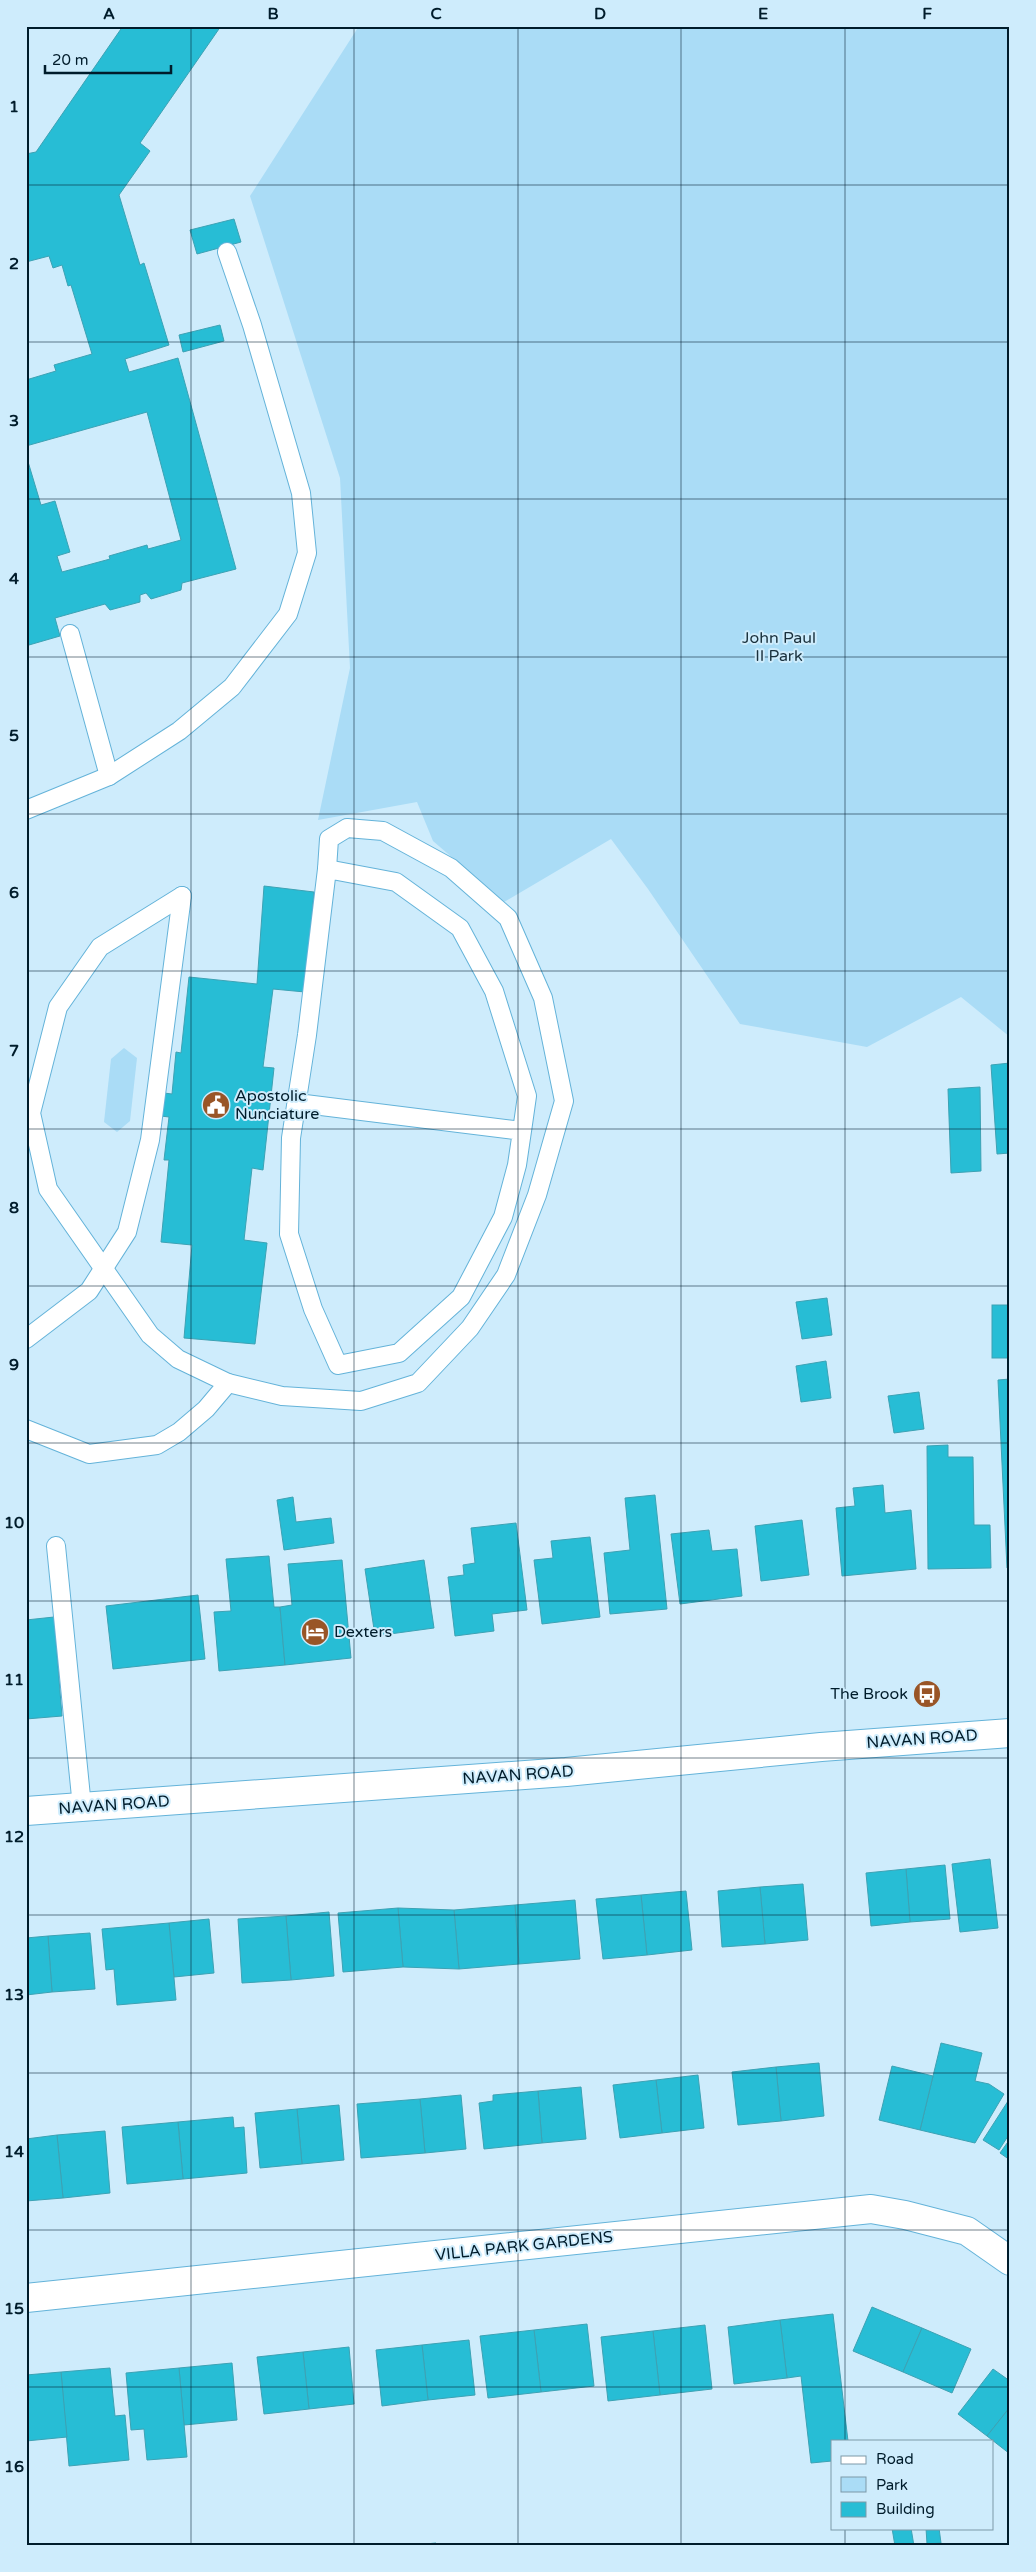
<svg xmlns="http://www.w3.org/2000/svg" width="1036" height="2572" font-family="'Varela Round',sans-serif">
  <style>
    .green { fill: #aadcf6 }
    .building { fill: #27bdd5; stroke: #3ca2b4 }
    .lines { fill: none; stroke-linecap: round; stroke-linejoin: round }
    .lane-casing { stroke: #64b3d9; stroke-width: 20 }
    .street-casing { stroke: #64b3d9; stroke-width: 30 }
    .secondary-casing { stroke: #64b3d9; stroke-width: 30 }
    .lane { stroke: #fff; stroke-width: 18 }
    .street { stroke: #fff; stroke-width: 28 }
    .secondary { stroke: #fff; stroke-width: 28 }
    .grid { fill: none; stroke: #001c2b; stroke-width: 1; stroke-opacity: 0.55 }
    .labels { text-anchor: middle; dominant-baseline: central; stroke-width: 4; stroke-linejoin: round; paint-order: stroke }
    .park-label { font-size: 16px; fill: #19303c; stroke: #ceecfc }
    .poi-label { font-size: 16px; fill: #001c2b; stroke: #ceecfc; text-anchor: start }
    .street-label { font-size: 16px; fill: #001c2b; stroke: #ceecfc }
    .neatline { fill: none; stroke: #001c2b; stroke-width: 2 }
    .grid-label { font-size: 16px; text-anchor: middle; font-weight: bold; fill: #001c2b }
  </style>
  <rect width="100%" height="100%" fill="#ceecfc"/>
  <g class="green">
    <path d="M359,26h651v1011l-49,-40 -94,50 -127,-23 -92,-135 -37,-50 -107,63 -71,-61 -16,-39 -99,18 32,-152 -10,-190 -90,-282z"/>
    <path d="M124,1048l13,10 -7,63 -13,11 -13,-10 7,-63z"/>
  </g>
  <g class="building">
    <path d="M123,26h98l-81,117 10,8 -31,44 21,70 4,-2 25,82 -44,14 4,13 49,-14 58,211 -54,14 -1,7 -30,9 -5,-6 -6,2v7l-30,8 -5,-6 -50,14 5,18 -31,9 -3,-12v-178l15,50 14,-4 15,51 -13,4 5,16 48,-13 -1,-3 38,-11 1,4 33,-9 -34,-128 -121,34v-66l30,-9 -2,-6 38,-11 -21,-69 -3,1 -6,-21 -9,3 -4,-12 -23,6v-108l10,-2z"/>
    <path d="M234,219l7,23 -44,12 -7,-24z"/>
    <path d="M220,325l4,16 -41,11 -4,-17z"/>
    <path d="M264,886l50,6 -9,100 -32,-3 -10,78 11,1 -11,102 -11,-2 -8,72 23,3 -12,101 -71,-6 8,-93 -31,-3 8,-82h-5l5,-43 -8,-1 3,-23 8,1 4,-42 5,1 8,-76 68,7z"/>
    <path d="M1010,1063v90l-13,1 -6,-89z"/>
    <path d="M980,1087l1,84 -30,2 -3,-84z"/>
    <path d="M827,1298l5,37 -30,4 -6,-37z"/>
    <rect x="992" y="1305" width="18" height="53"/>
    <path d="M826,1361l5,37 -30,4 -5,-36z"/>
    <path d="M1010,1379v189h-3l-9,-188z"/>
    <path d="M919,1392l5,37 -30,4 -6,-37z"/>
    <path d="M948,1445v12h25l1,68h16l1,43 -63,1 -1,-123z"/>
    <path d="M883,1485l2,28 26,-3 5,59 -74,7 -6,-68 19,-2 -2,-18z"/>
    <path d="M655,1495l12,114 -57,5 -6,-61 26,-3 -5,-52z"/>
    <path d="M293,1497l3,25 35,-4 3,25 -50,7 -7,-50z"/>
    <path d="M802,1520l7,55 -48,6 -6,-55z"/>
    <path d="M516,1523l11,87 -35,4 2,17 -39,5 -7,-59 16,-2 -1,-10 12,-2 -4,-35z"/>
    <path d="M709,1530l3,21 25,-2 5,47 -62,8 -9,-70z"/>
    <path d="M590,1537l10,80 -58,7 -8,-64 19,-2 -2,-17z"/>
    <path d="M269,1556l5,51h6l5,58 -66,6 -5,-59 17,-1 -5,-52z"/>
    <path d="M342,1560l9,98 -66,7 -5,-58 12,-2 -4,-41z"/>
    <path d="M424,1560l10,68 -59,8 -10,-67z"/>
    <path d="M198,1595l7,64 -92,10 -7,-63z"/>
    <path d="M54,1617l8,99 -36,3v-99z"/>
    <path d="M990,1859l8,69 -38,4 -8,-68z"/>
    <path d="M945,1865l5,54 -40,3 -4,-53z"/>
    <path d="M906,1869l4,53 -39,4 -5,-53z"/>
    <path d="M803,1884l5,56 -43,4 -5,-57z"/>
    <path d="M760,1887l5,57 -43,3 -4,-56z"/>
    <path d="M686,1891l6,59 -45,5 -6,-60z"/>
    <path d="M641,1895l6,60 -44,4 -7,-60z"/>
    <path d="M575,1900l5,59 -61,5 -4,-59z"/>
    <path d="M515,1905l4,59 -60,5 -5,-59z"/>
    <path d="M398,1908l56,2 5,59 -56,-2z"/>
    <path d="M398,1908l5,59 -60,5 -5,-59z"/>
    <path d="M329,1912l5,64 -43,4 -5,-64z"/>
    <path d="M286,1916l5,64 -49,3 -4,-64z"/>
    <path d="M209,1919l5,54 -40,4 -5,-54z"/>
    <path d="M169,1923l7,77 -59,5 -3,-36 -8,1 -4,-41z"/>
    <path d="M90,1933l5,56 -43,3 -4,-56z"/>
    <path d="M48,1936l4,56 -26,3v-57z"/>
    <path d="M941,2043l41,10 -7,28 14,3 15,10 -29,49 -55,-13z"/>
    <path d="M819,2063l5,53 -43,5 -5,-54z"/>
    <path d="M892,2066l41,10 -13,54 -41,-10z"/>
    <path d="M776,2067l5,54 -43,4 -6,-53z"/>
    <path d="M698,2075l6,53 -42,5 -6,-53z"/>
    <path d="M656,2080l6,53 -42,5 -7,-53z"/>
    <path d="M581,2087l5,52 -44,4 -4,-52z"/>
    <path d="M538,2091l4,52 -58,6 -5,-46 14,-2v-6z"/>
    <path d="M461,2095l5,54 -41,4 -5,-54z"/>
    <path d="M1010,2098v35l-11,17 -16,-10z"/>
    <path d="M420,2099l5,54 -64,5 -4,-54z"/>
    <path d="M339,2105l5,55 -42,4 -5,-55z"/>
    <path d="M297,2109l5,55 -42,4 -5,-55z"/>
    <path d="M233,2117l1,11 10,-1 3,46 -64,6 -5,-57z"/>
    <path d="M178,2122l5,57 -56,5 -5,-57z"/>
    <path d="M105,2131l5,62 -47,5 -6,-63z"/>
    <path d="M57,2135l6,63 -37,3v-62z"/>
    <path d="M1010,2139v21l-10,-7z"/>
    <path d="M872,2307l50,21 -19,44 -50,-21z"/>
    <path d="M833,2314l15,127h-16v20l-21,2 -10,-87 -14,2 -7,-58z"/>
    <path d="M780,2320l7,58 -53,6 -6,-57z"/>
    <path d="M587,2324l7,62 -53,6 -7,-62z"/>
    <path d="M705,2325l7,64 -52,6 -7,-64z"/>
    <path d="M922,2328l49,21 -19,44 -49,-21z"/>
    <path d="M534,2330l7,62 -53,6 -8,-62z"/>
    <path d="M653,2331l7,64 -52,6 -7,-64z"/>
    <path d="M469,2340l6,55 -47,5 -6,-55z"/>
    <path d="M422,2345l6,55 -46,6 -6,-56z"/>
    <path d="M349,2347l5,57 -45,5 -6,-57z"/>
    <path d="M303,2352l6,57 -45,5 -7,-57z"/>
    <path d="M232,2363l5,57 -53,5 -5,-57z"/>
    <path d="M110,2368l5,48 10,-1 4,45 -60,6 -8,-94z"/>
    <path d="M179,2368l8,89 -40,3 -3,-31 -13,1 -5,-57z"/>
    <path d="M993,2369l17,12v26l-23,29 -29,-22z"/>
    <path d="M61,2372l6,65 -41,4v-66z"/>
    <path d="M1010,2407v47l-23,-18z"/>
    <path d="M892,2528h19l3,18h-19z"/>
    <path d="M926,2528h13l2,15 -14,1z"/>
    <path d="M436,2543v3h-22v-1z"/>
  </g>
  <g class="lines">
    <defs>
      <g id="lane">
        <path d="M70,634l39,142"/>
        <path d="M26,810l83,-34 70,-45 53,-44 56,-73 19,-61 -6,-60 -49,-168 -25,-73"/>
        <path d="M182,896l-82,51 -42,60 -27,106 17,76 102,146 28,24 50,24 54,13 79,5 57,-18 52,-55 36,-53 31,-80 27,-94 -21,-103 -35,-80 -57,-50 -68,-37 -36,-3 -18,11 -2,30"/>
        <path d="M297,1103l225,28 -5,34 -14,52 -42,80 -62,56 -61,12 -25,-56 -24,-75 2,-96 16,-103 20,-166 69,13 64,46 34,63 33,105 -5,35"/>
        <path d="M26,1339l63,-48 38,-59 23,-92 32,-244"/>
        <path d="M26,1429l63,25 68,-9 22,-13 27,-23 22,-26"/>
        <path d="M56,1546l26,261"/>
      </g>
      <path id="street" d="M26,2298l845,-89 34,6 62,16 43,30"/>
      <path id="secondary" d="M26,1811l540,-39 255,-25 189,-14"/>
    </defs>
    <use href="#lane" class="lane-casing"/>
    <use href="#street" class="street-casing"/>
    <use href="#secondary" class="secondary-casing"/>
    <use href="#lane" class="lane"/>
    <use href="#street" class="street"/>
    <use href="#secondary" class="secondary"/>
  </g>
  <path class="grid" d="M191,26v2520M354,26v2520M518,26v2520M681,26v2520M845,26v2415M26,185h984M26,342h984M26,499h984M26,657h984M26,814h984M26,971h984M26,1129h984M26,1286h984M26,1443h984M26,1601h984M26,1758h984M26,1915h984M26,2073h984M26,2230h984M26,2387h984M845,2528v18"/>
  <defs>
    <symbol id="civic-disc" viewBox="-11 -11 22 22"><circle r="9.5" fill="#995527" stroke="#ceecfc"/><path d="M-.6-6.5H3V-4.5H.6V-3L4-1V1h2V6H-6V1h2V-1L-.6-3ZM-1.2 2.5V6h2.4V2.5Z" fill="#fff"/></symbol>
    <symbol id="hotel-disc" viewBox="-11 -11 22 22"><circle r="9.5" fill="#995527" stroke="#ceecfc"/><path d="M-6-4.5h1.5V1H6V5H4.5V3h-9V5H-6ZM-4 0a1.8 1.8 0 1 1 3.6 0ZM.5 0V-2.5h3Q6-2.5 6 0Z" fill="#fff"/></symbol>
    <symbol id="bus-disc" viewBox="-11 -11 22 22"><circle r="9.5" fill="#995527" stroke="#ceecfc"/><path d="M-5-6H5V4H4V6H2V4H-2V6H-4V4H-5ZM-3.5-4V0h7V-4ZM-3.5 1.2v1.5H-2V1.2ZM2 1.2v1.5H3.5V1.2Z" fill="#fff"/></symbol>
  </defs>
  <g fill-rule="evenodd">
    <use href="#civic-disc" x="200" y="1089" width="32" height="32"/>
    <use href="#hotel-disc" x="299" y="1616" width="32" height="32"/>
    <use href="#bus-disc" x="911" y="1678" width="32" height="32"/>
  </g>
  <g class="labels">
    <g class="park-label">
      <text x="779" y="638">John Paul<tspan x="779" dy="18">II Park</tspan></text>
    </g>
    <g class="poi-label">
      <text x="235" y="1096">Apostolic<tspan x="235" dy="18">Nunciature</tspan></text>
      <text x="334" y="1632">Dexters</text>
      <text x="908" y="1694" text-anchor="end">The Brook</text>
    </g>
    <g class="street-label">
      <text transform="translate(922 1739) rotate(-4)">NAVAN ROAD</text>
      <text transform="translate(518 1775) rotate(-4)">NAVAN ROAD</text>
      <text transform="translate(114 1805) rotate(-4)">NAVAN ROAD</text>
      <text transform="translate(524 2246) rotate(-6)">VILLA PARK GARDENS</text>
    </g>
  </g>
  <rect width="1036" height="2572" fill="none" stroke="#ceecfc" stroke-width="55"/>
  <rect x="831" y="2440" width="162" height="90" fill="#ceecfc" stroke="#7c99a8"/>
  <rect x="841" y="2456" width="25" height="8" fill="#ffffff" stroke="#7c99a8"/>
  <text x="876" y="2464" font-size="15" fill="#001c2b">Road</text>
  <rect x="841" y="2477" width="25" height="15" fill="#aadcf6" stroke="#7c99a8"/>
  <text x="876" y="2490" font-size="15" fill="#001c2b">Park</text>
  <rect x="841" y="2502" width="25" height="15" fill="#27bdd5" stroke="#7c99a8"/>
  <text x="876" y="2514" font-size="15" fill="#001c2b">Building</text>
  <path d="M45 65v8h126v-8" fill="none" stroke="#001c2b" stroke-width="2.5"/>
  <text x="52" y="65" font-size="15" fill="#001c2b" stroke="#ceecfc" stroke-width="4" paint-order="stroke">20 m</text>
  <rect x="28" y="28" width="980" height="2516" class="neatline"/>
  <g class="grid-label">
    <text x="109" y="19">A</text>
    <text x="273" y="19">B</text>
    <text x="436" y="19">C</text>
    <text x="600" y="19">D</text>
    <text x="763" y="19">E</text>
    <text x="927" y="19">F</text>
    <text x="14" y="112">1</text>
    <text x="14" y="269">2</text>
    <text x="14" y="426">3</text>
    <text x="14" y="584">4</text>
    <text x="14" y="741">5</text>
    <text x="14" y="898">6</text>
    <text x="14" y="1056">7</text>
    <text x="14" y="1213">8</text>
    <text x="14" y="1370">9</text>
    <text x="14" y="1528">10</text>
    <text x="14" y="1685">11</text>
    <text x="14" y="1842">12</text>
    <text x="14" y="2000">13</text>
    <text x="14" y="2157">14</text>
    <text x="14" y="2314">15</text>
    <text x="14" y="2472">16</text>
  </g>
</svg>
